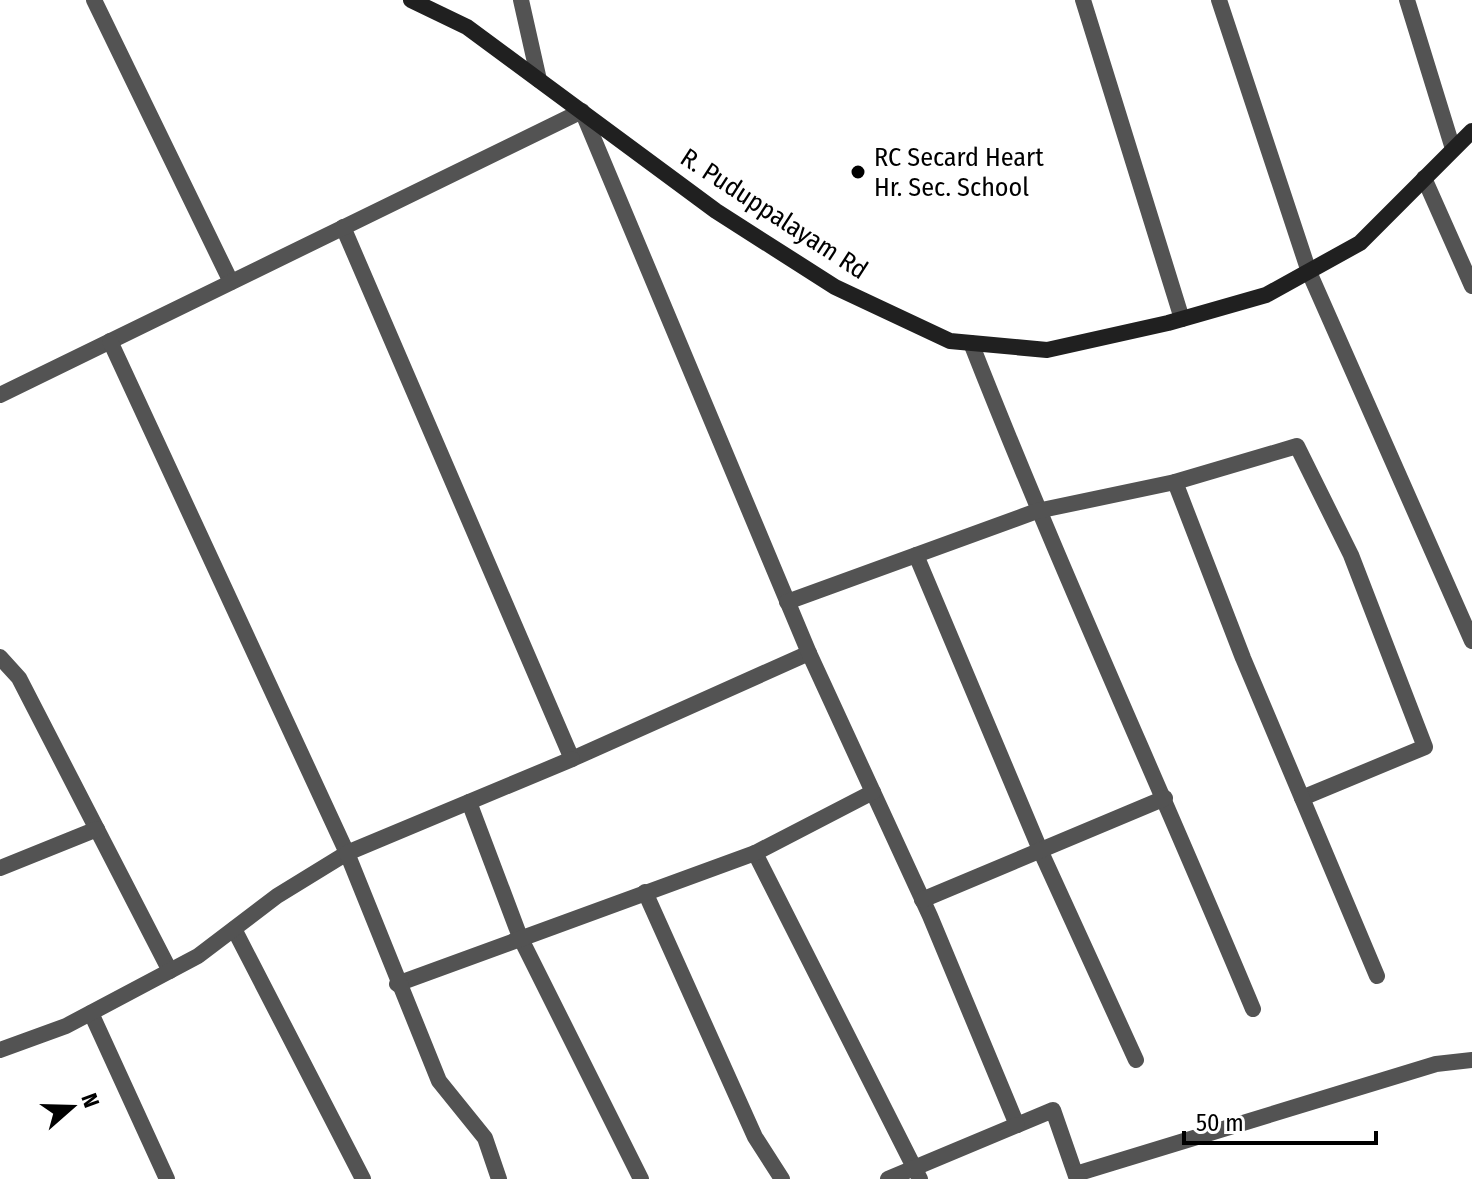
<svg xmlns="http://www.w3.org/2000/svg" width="1472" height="1179" font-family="'Fira Sans Condensed',sans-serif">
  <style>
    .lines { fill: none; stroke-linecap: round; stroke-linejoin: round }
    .street { stroke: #535353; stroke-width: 16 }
    .secondary { stroke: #202020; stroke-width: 16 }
    .poi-dot { fill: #000; stroke: #fff; stroke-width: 3 }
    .labels { text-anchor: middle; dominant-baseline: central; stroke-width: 6; stroke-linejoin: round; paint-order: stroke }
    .poi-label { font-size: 26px; fill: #000; stroke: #fff; text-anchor: start }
    .street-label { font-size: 26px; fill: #000; stroke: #fff }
  </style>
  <rect width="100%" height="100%" fill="#fff"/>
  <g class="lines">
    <g class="street">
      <path d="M94,0l137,282"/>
      <path d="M521,0l18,80"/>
      <path d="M1083,0l99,319"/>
      <path d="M1219,0l90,272 163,369"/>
      <path d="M1407,0l46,149"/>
      <path d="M1424,178l48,108"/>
      <path d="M343,227l229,532 237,-106"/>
      <path d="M971,343c88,224 189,443 282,666"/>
      <path d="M0,395l582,-284 227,542 121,263 87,209 36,-15 24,69"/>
      <path d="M1175,482l122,-36 54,109 74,192 -123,51"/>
      <path d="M916,555l125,297 95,208"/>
      <path d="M787,602l250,-91 138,-29 68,176 134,318"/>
      <path d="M0,657l19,21 151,293"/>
      <path d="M469,802l51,135 121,242"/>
      <path d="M755,853l165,326"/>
      <path d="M0,868l97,-39"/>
      <path d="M645,892l110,245 27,42"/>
      <path d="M922,900l243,-102"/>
      <path d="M234,929l129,250"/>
      <path d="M397,984l358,-131 118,-61"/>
      <path d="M91,1013l76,166"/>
      <path d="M0,1050l66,-24 132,-70 79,-60 70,-43 -237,-512"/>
      <path d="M1076,1174l360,-110 36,-4"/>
      <path d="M499,1179l-14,-41 -46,-57 -92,-228 225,-94"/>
      <path d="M888,1179l129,-54"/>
    </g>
    <path class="secondary" d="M411,0l56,27 249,184 119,76 115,54 97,9 121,-27 98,-28 94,-52 112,-112"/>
  </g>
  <circle class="poi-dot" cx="858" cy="172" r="8"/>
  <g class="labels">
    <g class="poi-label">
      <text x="874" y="157">RC Secard Heart<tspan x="874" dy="30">Hr. Sec. School</tspan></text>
    </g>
    <g class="street-label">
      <text transform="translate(774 214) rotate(33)">R. Puduppalayam Rd</text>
    </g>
  </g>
  <g transform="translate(72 1107) rotate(70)" stroke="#ffffff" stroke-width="6" paint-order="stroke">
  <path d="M0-6L14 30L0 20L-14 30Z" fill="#000000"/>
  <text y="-12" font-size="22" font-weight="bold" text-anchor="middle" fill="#000000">N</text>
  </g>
  <path d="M1184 1131v12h192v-12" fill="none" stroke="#000000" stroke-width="4"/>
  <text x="1196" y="1131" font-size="24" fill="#000000" stroke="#ffffff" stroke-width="6" paint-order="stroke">50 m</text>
</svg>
